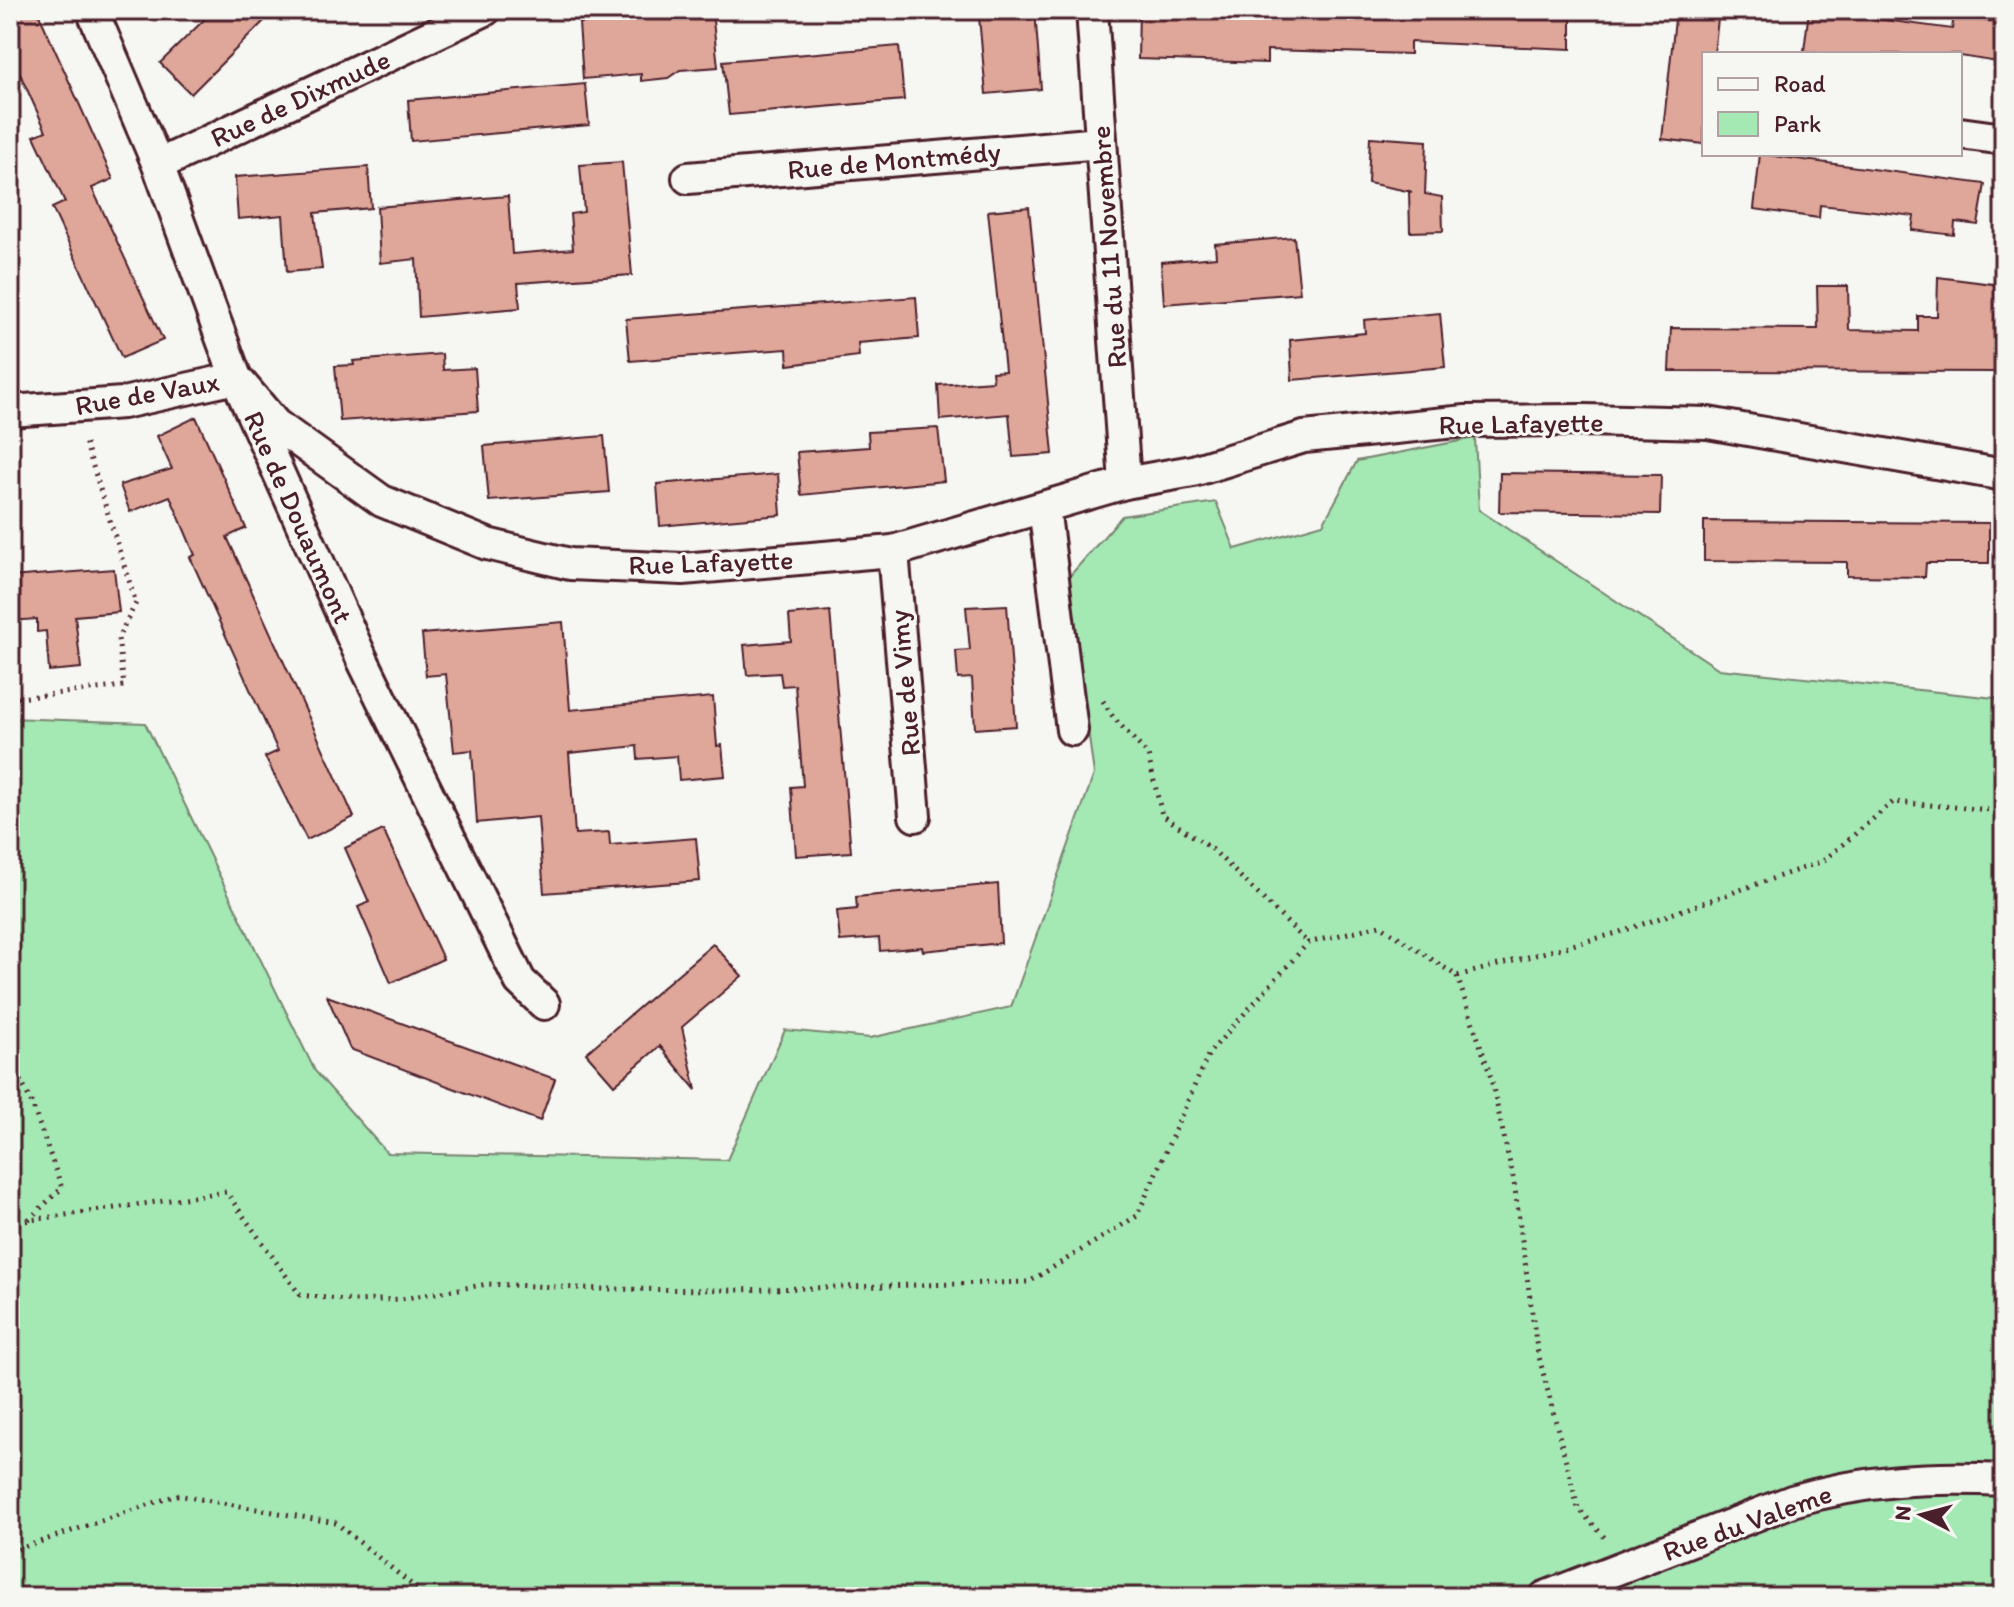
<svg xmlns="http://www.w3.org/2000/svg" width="2014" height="1607" font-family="Itim,sans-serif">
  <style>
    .green { fill: #a4e8b4; stroke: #778470; stroke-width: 2 }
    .building { fill: #dfa799; stroke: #4a1f2b; stroke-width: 2 }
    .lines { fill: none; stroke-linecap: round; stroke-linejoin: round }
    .minor-casing { stroke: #4a1f2b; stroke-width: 36 }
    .path { stroke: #4a1f2b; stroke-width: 5; stroke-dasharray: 2 6; stroke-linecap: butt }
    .minor { stroke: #f6f6f2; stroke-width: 30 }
    .labels { text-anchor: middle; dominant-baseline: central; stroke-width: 6; stroke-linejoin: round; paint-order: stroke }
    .street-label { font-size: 28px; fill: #4a1f2b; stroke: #f6f6f2 }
  </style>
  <rect width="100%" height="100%" fill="#f6f6f2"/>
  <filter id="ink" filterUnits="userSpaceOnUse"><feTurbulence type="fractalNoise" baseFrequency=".0125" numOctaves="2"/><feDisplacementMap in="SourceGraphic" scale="16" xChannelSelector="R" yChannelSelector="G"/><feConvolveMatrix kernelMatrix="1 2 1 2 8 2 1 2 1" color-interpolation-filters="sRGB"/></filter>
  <g filter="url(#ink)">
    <path class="green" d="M1475,438l4,72 240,159 285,30v898h-1994v-879l135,5 170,348 72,82 340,7 58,-130 85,8 141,-31 83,-233 -27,-195 55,-63 94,-14 19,47 88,-25 34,-63z"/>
    <g class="building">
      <path d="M10,10h27l76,169 -21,9 71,152 -41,18 -70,-150 13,-6 -31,-66 12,-5 -36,-79z"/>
      <path d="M214,10h61l-84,84 -31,-31z"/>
      <path d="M992,10h43l6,79 -55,5 -7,-77 14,-2z"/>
      <path d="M1139,10h432v39l-161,-7v12l-143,-4v13l-129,-4z"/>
      <path d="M1676,10h43l-5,44h-10v90l-42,-5z"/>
      <path d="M1809,10l143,19 2,-14 50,9v39l-44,-7v-2h-135l-21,-3z"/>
      <path d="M712,11l6,56 -38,3 -12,8 -27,3v-7l-58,5 -4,-56z"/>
      <path d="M899,46l5,54 -175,15 -6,-54z"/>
      <path d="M585,84l4,41 -178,16 -3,-41z"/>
      <path d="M1370,137l57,4 -2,53 17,3 1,34 -33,1 -1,-41 3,1 -44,-9z"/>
      <path d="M1760,154l225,30 -7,41 -23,-3 -1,13 -42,-5 2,-14 -48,-6 -46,-5 -1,13 -65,-9z"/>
      <path d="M622,162l10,113 -114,8 2,25 -101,9 -3,-58 -36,4 -3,-56 119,-10 12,-1 4,58 61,-5 -3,-35 14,-2 -4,-47z"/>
      <path d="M368,167l3,41 -56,5 7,56 -35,3 -4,-57 -45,4 -3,-42z"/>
      <path d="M1029,207l24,247 -40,3 -4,-43 -69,6 -2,-35 55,-4 -1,-9 13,-1 -17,-160z"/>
      <path d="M1294,237l6,56 -136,11 -3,-42 55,-5 -1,-13z"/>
      <path d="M1938,277l62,8 -2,87 -329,-1 2,-43 147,1 -1,-43h31l1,44 69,1v-15h19z"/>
      <path d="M916,297l3,41 -61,5 1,13 -71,9 -1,-16 -157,12 -4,-42z"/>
      <path d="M1440,313l5,54 -153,13 -2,-40 75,-7 -1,-13z"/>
      <path d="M442,354l1,16 32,-2 3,43 -138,10 -5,-55 19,-1 -1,-4z"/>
      <path d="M196,417l50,111 -19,9 127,280 -47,23 -42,-83 13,-6 -88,-194 5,-2 -25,-59 -40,16 -10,-27 52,-16 -15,-33z"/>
      <path d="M938,428l6,53 -143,14 -4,-43 72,-5 -1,-15z"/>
      <path d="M604,436l5,56 -120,9 -5,-55z"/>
      <path d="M1500,473l161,2 -1,39 -161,-2z"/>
      <path d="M778,474l3,41 -121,11 -3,-42z"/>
      <path d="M1704,521l285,2v40h-63l-1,14 -78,-1v-14l-143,-1z"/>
      <path d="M114,569l5,43 -44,4 6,52 -32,3 -3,-40 -9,1v-13l-27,2v-44z"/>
      <path d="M1007,605l9,121 -41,3 -3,-51 -14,1 -2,-28 14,-1 -4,-43z"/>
      <path d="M830,611l21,241 -55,4 -5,-69 12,-1 -8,-101 -13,1 -2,-13 -33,2 -3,-30 47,-4 -2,-26z"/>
      <path d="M563,622l7,88 143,-13 4,49 5,-1 3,31 -46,4 -2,-24 -39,3 -1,-13 -68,7 6,81 34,-2 1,13 86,-7 4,43 -156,12 -6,-76 -61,6 -5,-73 -18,2 -8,-78 -20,2 -4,-42z"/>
      <path d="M383,830l60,129 -52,24 -33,-76 11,-5 -24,-54z"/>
      <path d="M998,884l3,59 -78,8 -1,-4 -42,4 -1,-13 -39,3 -3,-30 20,-2 -1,-12z"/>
      <path d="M713,944l29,32 -60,51 14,63 -36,-44 -46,39 -28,-32z"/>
      <path d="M327,996l228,83 -15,42 -190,-72z"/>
    </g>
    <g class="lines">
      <defs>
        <g id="minor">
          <path d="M92,10l66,155 78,213 126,281 158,322 24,23"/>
          <path d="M1092,10l33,473"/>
          <path d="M1960,133l44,6"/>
          <path d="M158,165l327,-155"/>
          <path d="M688,178l413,-35"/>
          <path d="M236,378l39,46 107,77 105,43 83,20 113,5 210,-18 232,-68 68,-12 111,-34 162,-16 118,-1 124,3 296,52"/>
          <path d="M10,411l113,-8 113,-25"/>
          <path d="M1044,507l28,223"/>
          <path d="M893,551l22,265"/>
          <path d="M1545,1597l247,-96c72,-21 138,-25 212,-21"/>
        </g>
      </defs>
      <use href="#minor" class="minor-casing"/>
      <g class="path">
        <path d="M10,699l114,-13 -6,-48 18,-35 -52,-165"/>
        <path d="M1103,701l10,16 35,38 14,60 50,34 96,94"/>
        <path d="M1457,976l33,98 24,108 23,167 41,159 28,31"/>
        <path d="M10,1058l22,46 30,84 -34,32"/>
        <path d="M10,1223l216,-31 74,103 56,6 45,-2 87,-15 114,5 131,1 296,-8 108,-66 72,-163 99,-110 72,-18 77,51 160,-43 206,-72 70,-59 111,9"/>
        <path d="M10,1552l167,-57 159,28 91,74"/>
      </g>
      <use href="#minor" class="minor"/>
    </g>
  </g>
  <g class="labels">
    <g class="street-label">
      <text transform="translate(300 98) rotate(-25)">Rue de Dixmude</text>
      <text transform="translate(894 160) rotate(-5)">Rue de Montmédy</text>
      <text transform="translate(1108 247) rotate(-94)">Rue du 11 Novembre</text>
      <text transform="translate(147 393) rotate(-10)">Rue de Vaux</text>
      <text transform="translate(1521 423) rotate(-1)">Rue Lafayette</text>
      <text transform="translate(299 517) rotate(66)">Rue de Douaumont</text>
      <text transform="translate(711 562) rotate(-2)">Rue Lafayette</text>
      <text transform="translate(904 683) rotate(-95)">Rue de Vimy</text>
      <text transform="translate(1747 1522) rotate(-20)">Rue du Valeme</text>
    </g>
  </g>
  <rect width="2014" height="1607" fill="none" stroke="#f6f6f2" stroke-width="40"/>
  <rect x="20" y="20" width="1974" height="1567" fill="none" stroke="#4a1f2b" stroke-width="3" filter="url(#ink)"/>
  <rect x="1702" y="52" width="260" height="104" fill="#f6f6f2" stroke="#b1a0a2" stroke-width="2"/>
  <rect x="1718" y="78" width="40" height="12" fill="#f6f6f2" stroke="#b1a0a2" stroke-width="2"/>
  <text x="1774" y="92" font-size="24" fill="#4a1f2b">Road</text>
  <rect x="1718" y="112" width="40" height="24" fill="#a4e8b4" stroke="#b1a0a2" stroke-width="2"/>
  <text x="1774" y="132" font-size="24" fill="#4a1f2b">Park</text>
  <g transform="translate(1922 1515) rotate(276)" stroke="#f6f6f2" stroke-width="6" paint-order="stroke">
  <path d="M0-6L14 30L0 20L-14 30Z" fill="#4a1f2b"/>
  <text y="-12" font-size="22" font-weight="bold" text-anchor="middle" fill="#4a1f2b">N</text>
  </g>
</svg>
